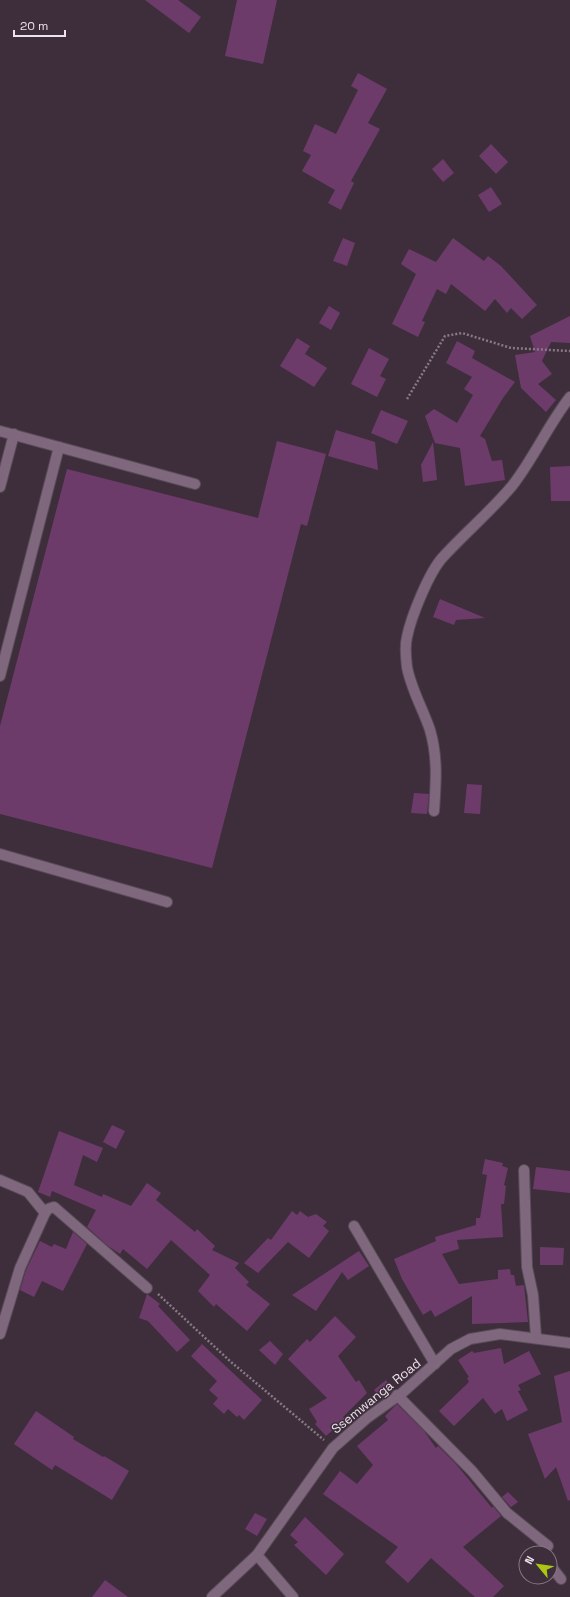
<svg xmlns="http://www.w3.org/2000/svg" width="570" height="1597" font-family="'Space Grotesk',sans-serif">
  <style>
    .building { fill: #6c3b6a }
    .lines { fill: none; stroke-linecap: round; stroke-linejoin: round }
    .minor-casing { stroke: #5a4b58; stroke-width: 12 }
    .path { stroke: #877985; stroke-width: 2.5; stroke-dasharray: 2 2; stroke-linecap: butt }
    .minor { stroke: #7f687d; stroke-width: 10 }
    .labels { text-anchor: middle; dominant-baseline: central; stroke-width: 3; stroke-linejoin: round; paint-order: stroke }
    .street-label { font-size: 13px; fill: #ede3ec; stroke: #3e2e3c }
  </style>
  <rect width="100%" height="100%" fill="#3e2e3c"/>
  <g class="building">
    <path d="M145,0h33l23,17 -12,16z"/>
    <path d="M237,0h40l-14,64 -38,-8z"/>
    <path d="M358,73l29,16 -19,34 12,6 -29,52 3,2 -13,27 -13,-7 7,-13 -33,-19 9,-16 -8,-4 12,-27 21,10 22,-44 -7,-4z"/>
    <path d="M491,144l17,18 -12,12 -17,-18z"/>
    <path d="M443,159l11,14 -11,9 -11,-13z"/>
    <path d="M491,187l11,17 -13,8 -11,-17z"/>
    <path d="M343,238l12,5 -8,23 -14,-5z"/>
    <path d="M453,238l31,23 4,-5 13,10 36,39 -15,14 -11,-11 -4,5 -12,-14 -10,12 -34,-27 -5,10 -9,-5 -15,32 3,1 -7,15 -26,-13 24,-50 -15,-10 8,-15 27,13z"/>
    <path d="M329,306l11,7 -9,17 -12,-7z"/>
    <path d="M570,316v27l-19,-1 -9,19 10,13 -14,10 18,16 -10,12 -25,-24 -6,-33 20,-3 -5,-16z"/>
    <path d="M297,338l13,8 -5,8 22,14 -13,19 -34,-21z"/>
    <path d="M457,341l18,10 -3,7 43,24 -12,16 -23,38 5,3 7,22 10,-1 3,20 -40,6 -5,-38 -25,-5 -10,-27 9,-7 23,14 16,-28 -9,-6 8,-12 -26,-14z"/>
    <path d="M369,348l20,11 -9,17 6,3 -9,18 -26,-13z"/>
    <path d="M381,410l27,11 -11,23 -26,-11z"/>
    <path d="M336,430l39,12 3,28 -50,-14z"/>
    <path d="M277,441l49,13 -19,72 -6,-2 -89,344 -212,-54v-88l67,-257 191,49z"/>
    <path d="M433,442l4,38 -14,2 -2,-17z"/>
    <path d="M570,466v35h-19l-1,-34z"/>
    <path d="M440,599l45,19 -29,2 -2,5 -21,-8z"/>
    <path d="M467,784l15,1 -2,29 -16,-1z"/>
    <path d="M414,793l15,1 -2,20 -16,-1z"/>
    <path d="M112,1125l13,6 -9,18 -13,-7z"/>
    <path d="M59,1131l44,17 -6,14 -14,-7 -9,30 28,12 1,-3 28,12 16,-23 14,10 -5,7 39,32 2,-3 18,17 -3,4 27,13 -4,5 14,14 -3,3 24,19 -23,27 -31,-27 -2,3 -16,-16 12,-16 -39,-35 -24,29 -24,-20 -3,5 -12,-8 -21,-19 9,-17 -44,-19 -2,6 -12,-5z"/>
    <path d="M485,1159l18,4 -1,3 6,2 -4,17 2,1 -2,18h-3l2,33 -46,3 2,9 -17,5 17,30 39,-5v-9l12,-1 1,6h3l2,11 8,-1 4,37 -56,2v-28l-37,21 -4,-7 -8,5 -21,-36 -8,-20 42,-18 -1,-4 41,-12v-7h4l7,-43 -5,-1z"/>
    <path d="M536,1167l34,4v22l-37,-4z"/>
    <path d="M292,1211l5,4 3,-4 8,6 8,-3 11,8 -4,4 6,5 -20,27 -21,-16 -30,31 -14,-10 24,-25 3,2z"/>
    <path d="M73,1232l14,12 -24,47 -21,-10 -8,16 -14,-7 6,-20 14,-29 12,6 2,-3 12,5z"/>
    <path d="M540,1247l24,1 -1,17h-23z"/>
    <path d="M359,1251l10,15 -21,14 -6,-8 -26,39 -24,-16z"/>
    <path d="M147,1294l13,10 -2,2 32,34 -13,12 -29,-31 -9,-3z"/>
    <path d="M335,1316l21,21 -18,19 18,26 3,-2 8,13 -24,24 2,2 -19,17 -11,-12 2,-2 -8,-13 18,-11 -39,-39 19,-20 3,3z"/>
    <path d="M270,1341l13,13 -8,11 -16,-15z"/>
    <path d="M202,1344l60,56 -18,20 -5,-5 -2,2 -9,-8 -4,5 -11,-10 5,-6 -9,-8 8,-9 -26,-25z"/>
    <path d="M501,1348l3,16 25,-13 12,23 -23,11 3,5 -3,1 10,19 -21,11 -5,-12 -7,5 -12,-16 -29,28 -15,-15 30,-29 -2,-4 2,-1 -11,-17 14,-9 2,2z"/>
    <path d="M570,1371v129l-2,1 -12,-34 -11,12 -17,-45 34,-12 -8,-46z"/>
    <path d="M386,1380l7,10 -11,9 -8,-9z"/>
    <path d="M397,1404l27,27 12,17 2,-2 18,18 36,44 1,-2 8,10 -38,31 41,39 -11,11h-18l-44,-39 -23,25 -23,-21 13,-15 -75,-53 17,-23 17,13 16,-19 -16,-19 31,-26 -3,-4z"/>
    <path d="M36,1411l38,26 -1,2 30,18 1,-1 25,15 -17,29 -57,-35 -3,5 -38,-26z"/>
    <path d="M508,1492l10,10 -7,5 -9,-10z"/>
    <path d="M255,1513l12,6 -10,17 -12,-7z"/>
    <path d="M305,1517l39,37 -18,21 -32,-30 4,-3 -8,-7z"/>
    <path d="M105,1580l23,17h-36z"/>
  </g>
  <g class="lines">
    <defs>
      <g id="minor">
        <path d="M0,431l195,53"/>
        <path d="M0,487l14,-53"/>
        <path d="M0,676l59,-229"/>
        <path d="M434,811c2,-28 4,-54 -4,-81 -7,-21 -19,-41 -23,-63 -1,-8 -2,-22 0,-30 4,-20 22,-65 36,-80 22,-24 48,-46 69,-71 22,-28 36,-61 58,-89"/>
        <path d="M0,854l167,48"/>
        <path d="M524,1170l3,97 6,28 3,42"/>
        <path d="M0,1180l28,12 17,21"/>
        <path d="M354,1226l81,138"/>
        <path d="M0,1334l20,-66 25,-55 3,-4 6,-2 93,81"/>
        <path d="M397,1395l75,76 35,42 41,33 -7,7"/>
        <path d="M257,1555l36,42"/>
        <path d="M550,1565l11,14"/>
        <path d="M212,1597l45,-42 76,-107 34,-30 35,-25 49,-44 19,-10 30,-5 70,9"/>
      </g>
    </defs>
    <use href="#minor" class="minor-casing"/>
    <g class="path">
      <path d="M407,399l38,-63 17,-3 49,15 59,3"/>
      <path d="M158,1294l73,68 93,78"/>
    </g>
    <use href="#minor" class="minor"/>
  </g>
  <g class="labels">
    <g class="street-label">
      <text transform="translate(376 1396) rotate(-39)">Ssemwanga Road</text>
    </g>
  </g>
  <g transform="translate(538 1565) rotate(299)"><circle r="19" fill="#3e2e3c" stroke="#847682"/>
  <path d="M0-3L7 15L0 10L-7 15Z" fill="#acc612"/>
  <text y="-6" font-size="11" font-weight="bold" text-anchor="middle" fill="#ede3ec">N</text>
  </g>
  <path d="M14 30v6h51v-6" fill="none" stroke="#ede3ec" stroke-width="2"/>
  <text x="20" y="30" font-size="12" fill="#ede3ec" stroke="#3e2e3c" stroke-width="3" paint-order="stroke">20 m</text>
</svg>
